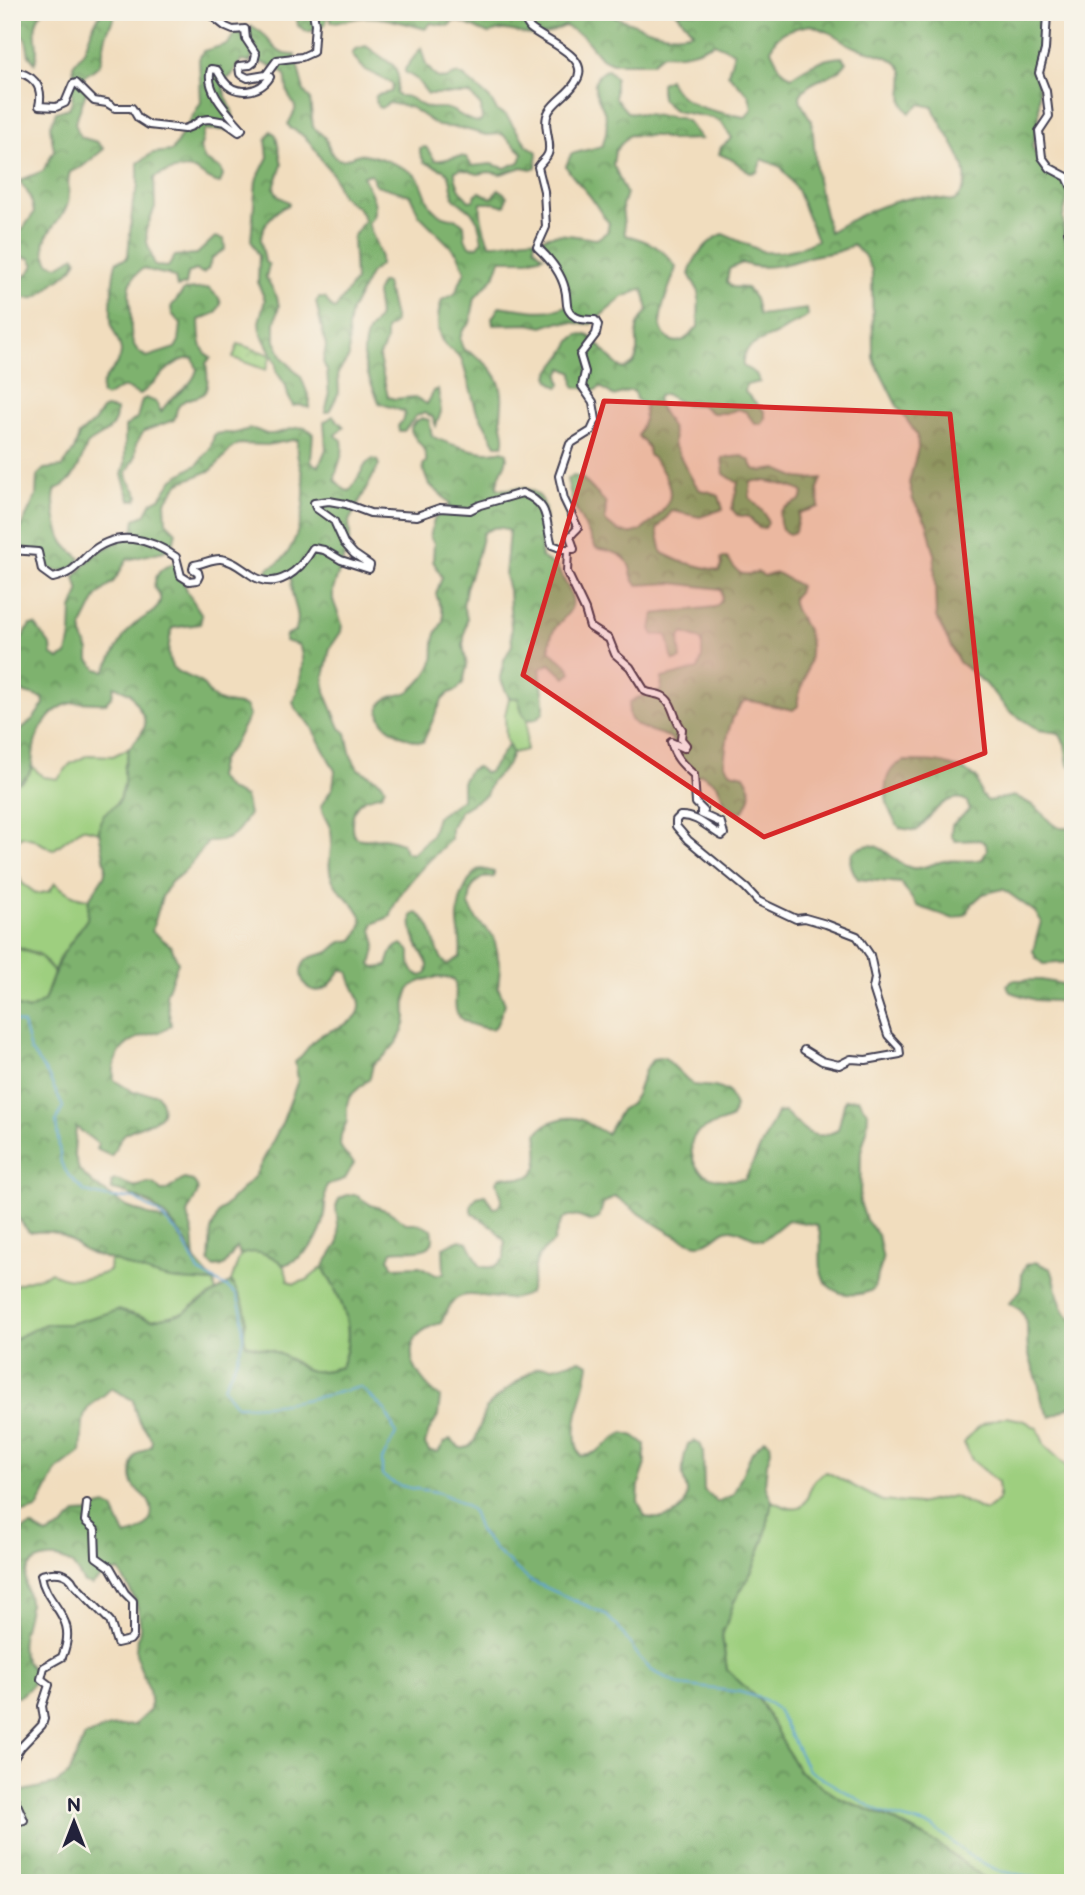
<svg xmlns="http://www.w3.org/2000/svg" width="1085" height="1895" font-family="'Balsamiq Sans',sans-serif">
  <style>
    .grass { fill: #9ecf7f; stroke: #60785d; stroke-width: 2 }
    .forest { fill: url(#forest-crowns); stroke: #506a54; stroke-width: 2; fill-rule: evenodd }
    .park { fill: url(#park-crowns); stroke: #60785d; stroke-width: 2 }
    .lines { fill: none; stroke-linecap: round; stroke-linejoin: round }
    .stream { stroke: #5da4d3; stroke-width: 2 }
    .minor-casing { stroke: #413e4f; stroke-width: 10 }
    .minor { stroke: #fff; stroke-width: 6 }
    .marked { fill: #d62828; fill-opacity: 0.2; stroke: #d62828; stroke-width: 5; stroke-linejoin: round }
  </style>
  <defs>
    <pattern id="forest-crowns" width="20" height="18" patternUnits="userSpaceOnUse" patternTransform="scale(1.75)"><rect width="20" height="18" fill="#7eb26e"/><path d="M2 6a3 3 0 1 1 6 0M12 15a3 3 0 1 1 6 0" fill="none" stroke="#67905c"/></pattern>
    <pattern id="park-crowns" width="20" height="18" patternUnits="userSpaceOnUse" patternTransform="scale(1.75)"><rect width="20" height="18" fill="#9ecf7f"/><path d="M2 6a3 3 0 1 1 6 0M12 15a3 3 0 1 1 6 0" fill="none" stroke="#88b16f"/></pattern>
  </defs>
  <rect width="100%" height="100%" fill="#f7f3e8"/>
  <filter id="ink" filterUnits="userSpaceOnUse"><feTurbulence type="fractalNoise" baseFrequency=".0143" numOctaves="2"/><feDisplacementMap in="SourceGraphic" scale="14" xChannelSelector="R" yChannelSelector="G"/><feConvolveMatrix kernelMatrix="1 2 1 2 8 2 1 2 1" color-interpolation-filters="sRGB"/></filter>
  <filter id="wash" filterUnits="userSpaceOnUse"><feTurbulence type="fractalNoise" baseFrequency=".00686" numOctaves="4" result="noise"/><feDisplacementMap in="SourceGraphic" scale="28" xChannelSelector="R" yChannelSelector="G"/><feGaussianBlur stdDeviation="1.57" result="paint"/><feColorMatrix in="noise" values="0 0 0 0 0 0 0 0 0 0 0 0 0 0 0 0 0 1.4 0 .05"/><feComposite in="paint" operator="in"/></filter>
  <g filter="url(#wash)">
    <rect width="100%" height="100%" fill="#f1ddbe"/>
    <g class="grass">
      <path d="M509,698h9l4,14 5,8 -1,30 -14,3 -6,-13 -1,-25z"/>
      <path d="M129,748c-4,17 -2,36 -10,51 -7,15 -18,11 -20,33l-17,-4 -29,22 -20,-11 -12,-3 -9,10v-61l11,-4 10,-14 10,10 15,2 12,-15 18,-9 25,1z"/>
      <path d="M12,858l10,25 15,11 13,-3 5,-8c11,9 19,15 34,16l-2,20 -27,39 -5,14 -16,-18 -27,-9z"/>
      <path d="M12,946l29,11 13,16 -10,28 -16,9 -16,-5z"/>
      <path d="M250,1251c22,3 35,7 38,30l6,3 13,-4 16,-13c19,34 34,61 18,100 -43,12 -35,-4 -68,-16 -9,-4 -18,-4 -27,-7l-4,-13 4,-10 -15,-39 9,-27z"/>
      <path d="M110,1258c39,16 61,21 104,24l2,12 -18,8 -15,11 -31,7 -34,-10 -49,14h-24l-33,16v-53c12,-8 27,-7 39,-15 15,11 41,7 58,-1z"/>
      <path d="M1007,1417l18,4 13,8 7,17 28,26v411h-82l-55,-40 -45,-24 -52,-21 -41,-28 -38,-69 -33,-31 -5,-34 12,-34 18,-31 13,-34 7,-36c48,26 26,-22 55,-29l55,29 36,3 35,-8 32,15 14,-11 -1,-18 -26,-22 -8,-17c13,-18 21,-22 43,-26z"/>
    </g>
    <g class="forest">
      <path d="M12,12h30c-14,17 0,33 -7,51l-6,-7 -3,-17 -7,-4 -7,4z"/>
      <path d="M102,12h14c-3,9 -9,18 -11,28 -5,24 1,22 -22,37l4,13 -12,33 5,14 17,5 7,7 -22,18 -12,5c-5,12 2,22 -3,34 -7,17 -29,29 -21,50 2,7 5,9 12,10l17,-10 2,3c-5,14 -12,15 -23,24 -14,12 -17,20 -39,13l-1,-8c6,-10 15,-12 20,-23l-4,-7 -18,-2v-20l10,-6 12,-17c-1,-11 -6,-23 -14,-30l1,-3 22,-9 7,-13 4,-8 -4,-23 6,-15 13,-4c4,-8 5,-14 0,-22l5,-13 -1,-8 11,-14 10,-27z"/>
      <path d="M296,12h204l12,4 10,-4c23,0 54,-3 76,0 33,6 61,30 95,20l-17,-20h367l-2,37 -7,13 5,29v29l-7,26 6,13 26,22 4,15 -5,21 1,17 9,38v496l-5,-3 -3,-21 -6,-11 -20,-3 -30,-19 -23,-27 -27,-22 -23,-45 -2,-65 -7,-29 -14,-23 -4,-17 9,-35 -1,-13 -21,-31 -23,-46 -1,-88 -8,-15 -11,-10c-20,11 -29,7 -47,13 -20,7 -43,13 -64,5l-13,6 -2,13 5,5 15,1 8,11 4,16 48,-6 1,7 -6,4c-9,3 -16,9 -25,14 -14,7 -37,11 -34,32l13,8 4,8 -14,3 -1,7 20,20v6l-3,6h-7l-9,-12 -7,-3 -13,4h-14l-11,-8 -18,-1 -18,-10 -7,2 -1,6c5,14 20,26 16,42 11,16 15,33 27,46l10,2 9,4 4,13 -23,8 -28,-6 -15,18 5,24 17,8 40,10 3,-6 -1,-7h6c11,14 12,20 31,14l6,4 13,-3 23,13 -2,7 -5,4c-2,14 11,23 15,36 7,22 -4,45 -10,66v7l-5,4 -42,-9h-7c-17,19 -17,39 -20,63l7,8 13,3c9,14 9,22 -1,36l-7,1 -11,-9 -8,-19 -16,-10 -5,3 -17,-20 -8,-19c-18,-9 -49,-7 -41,-36 11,-9 20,-4 31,-12l1,-12 36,-9 4,-12v-15l-5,-4 -14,-5 -4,6 2,20 -7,2c-6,-9 -2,-17 -8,-26h-12l-3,-6 3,-15 61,-7c7,-5 8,-9 6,-18l-49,-6 -35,2c-8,-9 -4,-13 -9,-22 -6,-11 -21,-12 -32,-15l-23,-44 -6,-25 6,-3 9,2 24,25 -1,18c20,18 33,16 52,-4 6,-6 13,-14 13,-23 0,-13 -12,-32 -21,-39l-1,-8 -10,-11 6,-17 1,-14 -9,-6 -2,-8h-6l-14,5 -13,-9 -9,5 -8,-4h-7l-3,-2 -1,-13 -10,-5 -4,7 2,10 -3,2 -7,-5 -3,-6c5,-11 14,-18 19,-28 19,-37 36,10 56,21 23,-6 10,-28 15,-44 2,-5 7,-11 10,-15l-5,-21 -20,8 -32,27 -34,-2 -14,5 -14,-3 -36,1 -1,-7 8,-12c23,3 49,10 70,-2 1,-23 -13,-39 -27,-55v-11c15,-8 38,0 54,1l10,-7 2,-9c-7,-8 -11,-15 -17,-24 -8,-12 -20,-20 -26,-33l5,-12 31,-8c4,-10 6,-18 4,-28 -3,-17 -25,-37 2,-49l7,9v20l12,14 53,6 7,3 14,18 -30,1 -13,-4 -29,-1 -14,16 -2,14c6,9 7,18 13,28l-4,13 3,29c22,5 39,13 51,32 -3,17 -29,60 -6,73 13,6 19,-5 28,-13l1,-35 -10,-18c4,-17 19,-34 34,-40l41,18c19,1 37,-3 53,-12l-20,-50 -16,-23 -19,-8 -5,13 -7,1 -17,-13 -14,-6 2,-7 11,-9 -11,-16 -8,-4 -38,-7 -14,-12v-16l8,-4c11,29 50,34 77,38l6,-9 -3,-13 -21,-21 6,-22 -20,-9c-18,9 -31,13 -51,11l-11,9h-40l-11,-5 -18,-22 -18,-10c-8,3 -15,8 -23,9 -18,4 -35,-12 -52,-1 -13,-3 -21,-11 -35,-13l-7,5 -17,-3 -6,6c-20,-6 -46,-14 -66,-11 -10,2 -18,4 -28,4v-5l-4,1 -1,5 -8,6 -10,3 -10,-6zM811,25c8,3 17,6 25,11 5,2 9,7 14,9 13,7 48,9 53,27 3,15 -7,29 7,41l10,-9 13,3c9,27 53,69 21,94 -12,-1 -26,-5 -38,-4 -32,5 -59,19 -87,35l-12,-52 -5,-58 -11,-19 -1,-7c9,-19 37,-17 47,-34l-5,-5c-21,1 -34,9 -51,20l-11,-9 -9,-18c5,-20 23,-22 40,-25z"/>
      <path d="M252,26c5,3 11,7 14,11 10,12 12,18 29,18l9,36 6,8 3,28c4,4 9,7 12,11 5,6 3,14 10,19 9,7 15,-2 25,-3 11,-1 46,13 55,21 11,9 9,27 21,37 8,7 21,4 28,13 1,9 -1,16 8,22l6,-1 4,-5 -4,-19 -7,-11 -17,-12c-7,-32 1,-24 -30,-37l-4,-9v-5l6,-1 9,13c11,2 20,-6 31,-3l6,9 19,-2 14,4 15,-6 3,-9 -21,-19 -16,1 -25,-7 -23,-2 -28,-19 -21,-4 -8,5 -3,-1 -3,-9 2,-3 14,-3 2,-6 -3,-4 -25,-12 -13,-15 3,-6 11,-3 28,20 4,10 -2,18 3,2c11,-1 16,6 26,11 8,3 15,-1 23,2 12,3 16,12 31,13l3,-2 -1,-14 -11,-12h-42l-12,-15 -11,-7v-3l16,-21 5,17 10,12 9,2 12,-5 6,2 16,13 12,11 6,11 9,4 21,30 10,7 -1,15 -5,2 -9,-2 -21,7 -12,-2 -11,2 -17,-5 -6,2c-1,10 7,23 14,30l5,-1 2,-6 4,-2 11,6 8,-9 8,7 -2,10 -10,-3h-14c-2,9 4,34 9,41 16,1 29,-7 45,-5l-1,8 9,9 -15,4h-28l-6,17 -19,21 -5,25 -7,7 -3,9 3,10c17,8 34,21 38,40 3,9 0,19 0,29 0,10 6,17 2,27h-7l-20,-36 -14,-49c-5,-8 -12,-9 -17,-15 -10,-12 -8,-31 -3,-45l13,-6 10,-23 -7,-17 -39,-39 -9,-20 -34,-10 -5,-11 -8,2c7,17 20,32 5,47l12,32v10l-10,9 -19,37 -3,17 1,29 -11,16 1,19 -10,20h-4l4,-15 -2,-26 -4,-9 3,-16 -10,-44 3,-4h6l7,10 3,1 20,-28 -2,-44 11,-16c-3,-17 -11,-14 -21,-24 -5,-5 -6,-13 -9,-20 -3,-7 -10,-12 -13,-18 -8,-14 -16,-25 -31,-31l-2,-4c13,-23 6,-13 0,-31 -2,-5 -1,-12 -3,-18l-7,-6 -20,-8 1,-7 -11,-19z"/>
      <path d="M240,32c6,11 17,18 10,30l-9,-1 -10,15 -7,5c-4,18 19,31 4,49h-23l-5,19 5,11 16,9 2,7 -3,7c-12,-2 -17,-9 -26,-13 -9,-5 -32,3 -40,8l1,29 -9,23 1,12 8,24 13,1 7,-11 22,-2 18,-17 9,2 1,10 -13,9 -4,11 -5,4 -8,-3 -7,3 -2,12 -9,2 -2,-9c-10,-6 -21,-4 -31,-10 -5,3 -9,7 -12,12 -5,10 -2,22 -1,33 0,18 -3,35 16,44l28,-9 4,-7 2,-17 -9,-10 -1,-7 13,-17 25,-2 10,10 2,6 -5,9 -17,7c1,13 -1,30 12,38l-5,5c8,50 -17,23 -29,46 -1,3 -1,7 -3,11l-30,11 -8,13 -1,14 -8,14 1,7 11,17 -3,4h-6l-8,-25 3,-12v-36l12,-9 5,-18 4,-2 10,4 5,10c9,-18 31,-22 36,-43l-4,-11c-24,1 -36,26 -54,37 -20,-12 -15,-8 -33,2l-4,-2c-5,-18 19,-26 19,-43 0,-9 -7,-18 -9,-26 -3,-9 1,-57 5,-65l9,-2 2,-4 5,-53 5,-15v-24l15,-10 19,-2 29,-49 -2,-43 4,-8 25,-7 6,-10z"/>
      <path d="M271,131l5,4 6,30 -8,23 4,8 11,6v3c-13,4 -27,19 -28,34 0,7 3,15 4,23l4,3 -3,12 11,20 2,9 -4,17v18l8,17 18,19 9,23 -1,8 -10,-3 -6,1 -5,-10 -2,-10 -10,-15v-8l-16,-32 -1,-9 6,-22 -7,-17 1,-27 -8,-16 5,-59 12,-24 -2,-17z"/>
      <path d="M381,283h5l9,39 -9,8v12l-7,16 9,39 7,2 20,-2 12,7 7,-13 4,-2 3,23 -5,14 -3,-8 -8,-5 -9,3 -12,15h-5l-1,-5 6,-7 1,-7 -26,-9c-9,-26 -21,-40 -12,-68 3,-8 9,-11 12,-19l-3,-23z"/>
      <path d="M106,408l10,2c1,22 -16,24 -29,35 -6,17 -13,38 -31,44 -5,12 1,41 7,52 3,7 12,12 17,17 -6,11 -16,15 -29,12l-13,-19 -22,-5 -1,-6 21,-44 1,-20 7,-7 18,-2 12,-17 5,-15 15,-13 8,-12z"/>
      <path d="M333,416l11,11 -9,8 7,5c3,16 -6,25 -7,40l10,10 5,1 16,-27 7,-5 4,1 2,5 -30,56 1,17 -17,52v10l9,24 -1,8 -11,16 -6,29 1,15 15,36 6,5 5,23 7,13 22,12 5,6 -3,7c-14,4 -26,5 -29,21 -5,29 8,25 28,23 8,0 14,3 21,5l3,9 7,2 19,-18 6,-19 25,-18v-17l7,-12 8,-3 8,6 4,-1 17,-24 3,-2 3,7 -5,13 -16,16 -5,13 -26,16 -9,16v12c-17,16 -58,55 -60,77l-18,8 -1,5 4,16 -5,20 6,3 10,-2c3,-10 4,-19 15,-22l8,7c0,13 -2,21 12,25l5,-3 1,-8c-8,-18 -19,-28 -16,-50l5,-2c21,13 13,36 30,52l13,-8c2,-14 -1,-20 -2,-34 -1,-19 6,-38 19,-53l5,-1 12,3v5l-12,1 -7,5 -4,7 -2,15 8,15 17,17 6,31 -2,19 7,17 -9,22 -5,3c-12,-2 -32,-5 -35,-19 -2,-11 2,-19 -2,-30 -12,-5 -37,-2 -45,10 -5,8 -3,18 -3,27 -1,20 -17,37 -33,47l-3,14 -20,18 -3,8v17l-6,14 -1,10 4,8 10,10 -9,16 -18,6c-4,11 0,23 -3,34 -3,21 -20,39 -40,46 -13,-11 -27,-17 -44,-10l-3,-8 -13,19 -10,1 -5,-5 2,-32 8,-18 36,-36 27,-53 16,-43 -3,-18c9,-7 14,-18 23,-25 13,-9 44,-13 42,-33 -1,-12 -10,-19 -11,-31l-7,-4c-6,6 -9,16 -18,20 -16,8 -29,-13 -20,-26 6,-9 17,-7 25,-11 5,-3 8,-8 13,-10 4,-1 8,-1 11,-2 26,-30 -14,-39 -22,-64 -5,-15 3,-29 0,-45 -2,-9 -9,-15 -10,-25l12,-19 2,-16 -25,-47 -14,-14 -3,-8c7,-16 13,-41 6,-57l-14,-4 1,-6 9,-4c7,-15 -1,-24 -3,-39 -1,-7 0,-10 -2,-17l-19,4 -5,-6 3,-6c26,-6 36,-56 35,-80 0,-17 -11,-31 -6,-48l-31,6 -28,-1 -7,4 -20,22 -33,13 -14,19 1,20 10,10 -3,13 -9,6 -37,9 -13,21 -17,15 -15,30v9l7,16v9l8,9 8,2c9,-16 16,-35 30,-47 8,-7 22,-11 25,-22 1,-6 -2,-10 -6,-15 2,-16 8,-19 22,-25l12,31 14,22 -2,9 -28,4c-3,14 -9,37 8,45 6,3 14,5 20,9 7,6 10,16 19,19 9,4 18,2 27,6l3,9 -16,30 -12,14 -4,17 12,13 16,7 4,17c-13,21 -16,27 -41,28l-22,28 -15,12 -9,15 -10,34 19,15 7,16 -12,33 5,30c-10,9 -19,8 -31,12 -20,8 -28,23 -26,43l19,12 24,2c20,29 -18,29 -31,39 -8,6 -9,16 -15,23l-15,-7 2,-5 -22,-17 -2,26 5,17 13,13 35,24 44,16 21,34 22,25c-15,-1 -30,-1 -44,-3 -25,-5 -48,-17 -72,-23 -19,-4 -28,-20 -42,-23 -8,-2 -19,-1 -27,-1l-17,-21v-206l16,5 16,-9 16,-43 27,-39 2,-20 15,-23 2,-9 -7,-35 1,-10 4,-8 14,-11 6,-17v-17l5,-21 12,-14 4,-8 -1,-9 -14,-24 -16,-7 -2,10 -6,7c-13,1 -26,-3 -38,1 -16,5 -27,22 -32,36 -7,20 3,37 -24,45v-48l21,-18 11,-15 -1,-6 -18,-5 -13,-10v-29l18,-29h5l16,21 1,9 7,4 8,-5 4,-18 1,-27 7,-17 -4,-15 18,-22 40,-22 2,-14 10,-4 7,-13 8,-4 13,-19 25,-15 13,-17 3,-12c8,-4 13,-1 21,-2 6,-1 11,-4 17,-4 5,0 10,4 15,5 16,2 32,-15 46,-1l-2,28 4,4 4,1 7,-17 -2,-27z"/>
      <path d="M422,418l7,2 3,16c10,6 42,16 54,16 8,1 13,-4 21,1 2,12 -11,21 -10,35 9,4 17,-2 27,0 37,9 14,48 17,69 19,12 14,7 25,27 22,36 -19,29 -16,67l19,16 2,6 -6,5 -15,-14 -9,4c-2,15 6,29 2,45l-7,6 -9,1 -5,-8 -4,-14h-9l-9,-20 4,-18 8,-15 -3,-55 -4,-14 4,-45c-10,-6 -16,-4 -26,2l-5,21 -12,34 -3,18 4,12 -4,27 4,21 -4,17 -6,7 -8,3 -7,7 -19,42c-15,-1 -52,-17 -42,-38 5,-9 21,-8 29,-13 9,-7 20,-19 23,-30 2,-8 -1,-18 3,-27 1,-4 6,-9 7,-14 2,-8 -5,-18 -7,-26l6,-17 -9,-16 1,-18 -4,-6 4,-18 16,-14c-12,-19 -23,-12 -27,-40l3,-3c3,-22 -32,-30 -4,-44z"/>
      <path d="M743,456l7,5 4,8 8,2 15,-2 21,9 10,1 14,-1 -4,11 1,18 -20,6 -4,19 -6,2 -7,-4c-8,-25 4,-21 20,-31l1,-7c-11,-6 -41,-14 -52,-10l-2,15 16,17 3,9 -3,5h-6l-10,-11 -12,-2 -5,-6 6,-26 -14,-9 -2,-16z"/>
      <path d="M905,761c31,0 46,0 72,17l4,17 7,6 27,-5c8,4 19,9 25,15 11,11 15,21 33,16v135l-30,2 -7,-6 -3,-7 8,-30 -6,-9 -32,-23 -20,5 -10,9 -8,12 -11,4 -37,-13 -16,-23 -43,-4c-7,-10 -14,-26 2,-31 5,-2 9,-4 15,-2 14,4 21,19 37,22 10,2 21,-5 32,-7 13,-2 25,2 38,-2l5,-8 -1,-7 -6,-4 -25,1 -4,-6 1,-10 17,-15 -2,-9c-22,-11 -36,17 -51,30l-16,-3c-16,-18 -24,-58 5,-67z"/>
      <path d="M1014,980h27l32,6v16l-38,-2 -25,-8 -3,-7z"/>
      <path d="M664,1057l29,28 22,2 13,4 7,15 -3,12c-8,4 -30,10 -35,15 -7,7 -6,13 -5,21 4,27 31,27 53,25l32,-66 8,-1c18,17 27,32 53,18l7,-30 13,-1 10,14 -1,17 -6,21 -1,51 6,18 12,15 5,25 -10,30c-10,4 -21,6 -32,3 -34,-11 -13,-47 -24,-68l-29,-5 -25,20c-14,-2 -19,-9 -31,-11 -12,-1 -17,14 -32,15 -17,1 -69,-36 -85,-48l-12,8 -4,14 -8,4c-26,-13 -31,-6 -37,20 -25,18 -16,25 -25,51 -24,15 -56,-6 -73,6 -7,5 -11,16 -15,24 -47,12 -30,53 -1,74l-2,19 -9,15 -4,13 4,7 9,1 6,-9 6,-4c6,5 9,12 18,8 10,-4 12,-27 18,-38 4,-7 43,-37 51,-41 5,-2 11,-1 16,-1 10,-2 18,-6 27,-7l9,4c-3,25 -23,69 -8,92 20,-1 26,-16 43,-23l10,3 11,8v23l-6,17 -1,17 7,16c17,4 41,-1 42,-24 0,-5 -3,-11 -4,-16 -1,-12 1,-22 5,-33l6,-3 6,2 3,8 1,39 13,12 16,-7 19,-43 13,-13 5,4 1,8 -4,12 -2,22 7,16 -7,36 -13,34 -18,31 -12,34 5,34 33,31 38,69 41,28 52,21 45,24 55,40h-800l-9,-5 -4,5h-104l-5,-7c-16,-2 -29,5 -43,-5l-14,3v-99l6,17 37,-8 13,-9 17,-39 24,-9 25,-2 16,-15c2,-27 -10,-34 -14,-57 -1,-9 4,-18 4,-27 0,-22 -10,-36 -21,-55l-16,4 -11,10 -8,-2c-3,-5 -7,-13 -12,-18 -14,-11 -40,-10 -46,9 -3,11 4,21 3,32 -3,26 -19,45 7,65 -2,13 -6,19 -18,26l-6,-1v-159l3,-4 16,-7 16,9 14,-7 16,-15 18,-1 3,-5 8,-2 7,4 12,26c16,2 33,-17 24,-33 -3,-6 -11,-10 -15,-16 -5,-7 -3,-25 3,-32 4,-3 10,-5 14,-8l1,-6c-8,-14 -18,-22 -19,-40l-22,-12c-6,8 -15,12 -22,19 -9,10 -6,32 -8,45l-24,18 -20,39 -13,4 -12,-2v-171l33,-16h24l49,-14 34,10 31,-7 48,-31c8,11 16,24 15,39 -2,10 -3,13 0,23 9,4 18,3 27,7 33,12 25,28 68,16 17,-39 1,-66 -18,-100l15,-23 1,-9 -3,-28 3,-8 8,-4h9l15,10 17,6 18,12h9l17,6c8,29 -25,19 -40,22l-3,8 4,8 27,-1 16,9 8,-2 -1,-26 17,-7 8,2 12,24c11,3 16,1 24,-7l1,-17 -11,-14 -23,-16v-8l6,-7 8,-2 9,13 5,-1 3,-8 -5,-17 2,-4c9,-4 14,1 23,0 22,-1 16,-31 15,-45 10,-13 34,-20 49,-11 7,4 13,8 21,12l14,-24 9,-6 6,-9 9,-25 8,-11z"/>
      <path d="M184,1179l9,2c12,11 -3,21 -6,33l6,20 2,25c-16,-35 -43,-62 -83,-69l-1,-8 4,-2c7,1 12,5 18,6 14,2 14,-11 28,5h4z"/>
      <path d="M1035,1262l16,7c7,16 6,41 22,51v85l-22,12c-9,-10 -9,-17 -12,-30 -2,-12 -9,-24 -11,-37 -2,-13 2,-26 -6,-38 -3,-4 -9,-6 -13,-9l12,-13 1,-17 4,-8z"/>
    </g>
    <path class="park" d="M238,344l33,11 -5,15 -33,-12z"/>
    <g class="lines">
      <path class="stream" d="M12,1020l11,4 7,26 18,25 15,32 -7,15 5,41 8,13 16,16 25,6h24l24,15 22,22 19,37 28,15 10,8 5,18 1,25 -5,19 -15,31 14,18c48,0 78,-8 123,-19l26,24 10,23 -14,26v15c16,14 33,13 54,17 13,3 25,11 36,18l7,21 19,22 31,27 76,34 13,13 22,31 11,12 29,15 60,7 23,7 14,10 31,61 74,43 51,14 38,30 28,14 68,12"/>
    </g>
  </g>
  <g filter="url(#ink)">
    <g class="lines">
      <defs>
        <g id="minor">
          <path d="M207,12l19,15 7,3 12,-1 1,10 10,15 -2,8 -4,3 -11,1 1,8 8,4 18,-3 11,-15 25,-3 11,-5 2,-28 -2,-12"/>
          <path d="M1047,12l-2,38 -6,23 7,18 3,25 -10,15 3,26 8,11 17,9 6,13"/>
          <path d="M12,71c20,3 32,14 27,35l17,1 9,-4 8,-19 3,-1 18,18 13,2 8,5h17l6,10 11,7 35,4 8,-3 9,-6 8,-1 16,3 14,10 3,-3c-13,-15 -38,-39 -31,-60l6,1c2,3 4,7 6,10 12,17 37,13 47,-3l-3,-3"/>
          <path d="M1073,200l-5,31 5,14"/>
          <path d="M12,550l26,2 4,18 11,8c20,-5 22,-11 36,-24 27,-25 60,-16 87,3l5,19 8,5 8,-1 2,-4 -1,-4 -5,-3 1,-4c9,-1 19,-7 27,-6 11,1 20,9 29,15 26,19 50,-3 63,-26l11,2 17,10 28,9 1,-4 -16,-11 -10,-11 -10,-22 -18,-13 -2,-5 15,-2 17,3 24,9 47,3 23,-8 30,2 10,-5 42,-12c30,12 22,28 30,52l11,4h11c-3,-14 -8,-9 4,-21l-14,-29 -5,-23 11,-32 21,-13 5,-11 -3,-18 -11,-16 3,-14 -5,-17 16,-21 2,-9 -3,-5c-8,-1 -16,1 -22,-5 -9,-7 -5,-16 -8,-26 -4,-17 -16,-31 -28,-42l9,-20 -2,-36 -6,-24c3,-5 8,-8 10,-13 5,-11 -7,-29 1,-43 7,-11 19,-17 26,-28 19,-26 -29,-41 -45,-55l-4,-6 2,-10"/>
          <path d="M568,550l-1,22 18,38 5,17 19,12 6,15 15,13 15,24c5,3 11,2 17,5 12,6 11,23 20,33l-1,10 5,6 -2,3 -13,-6c3,15 12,23 23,33l2,28 8,8h-3v3l20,9 3,11 -2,2c-14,-8 -25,-21 -42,-20l-4,4v6l12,14 58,48 12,13 38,18 9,-1 21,6 31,12 13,19 5,23 -2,10 15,47 11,12 1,7 -34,6 -15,-1 -12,6 -17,-4 -18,-11"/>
          <path d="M12,1761l9,-14 21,-22 2,-6 -2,-13 7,-21 -8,-6 3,-12 18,-10c18,-42 -16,-49 -21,-82 12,-4 27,-4 33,9l36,37 7,22 13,-3 3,-4v-35l-8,-8 -15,-26 -14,-10 -1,-27 -10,-9 2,-18"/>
          <path d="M12,1793l12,27 -4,1 -8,-7"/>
        </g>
      </defs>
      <use href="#minor" class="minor-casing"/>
      <use href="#minor" class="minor"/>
    </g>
  </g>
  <path class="marked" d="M604,401l346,13 35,339 -221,84 -241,-162z"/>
  <rect width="1085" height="1895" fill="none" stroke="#f7f3e8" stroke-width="42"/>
  <g transform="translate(74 1822)" stroke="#f7f3e8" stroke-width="5" paint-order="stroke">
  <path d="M0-5L12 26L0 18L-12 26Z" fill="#22223b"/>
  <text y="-10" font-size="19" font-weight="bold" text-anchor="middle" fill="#22223b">N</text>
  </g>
</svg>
